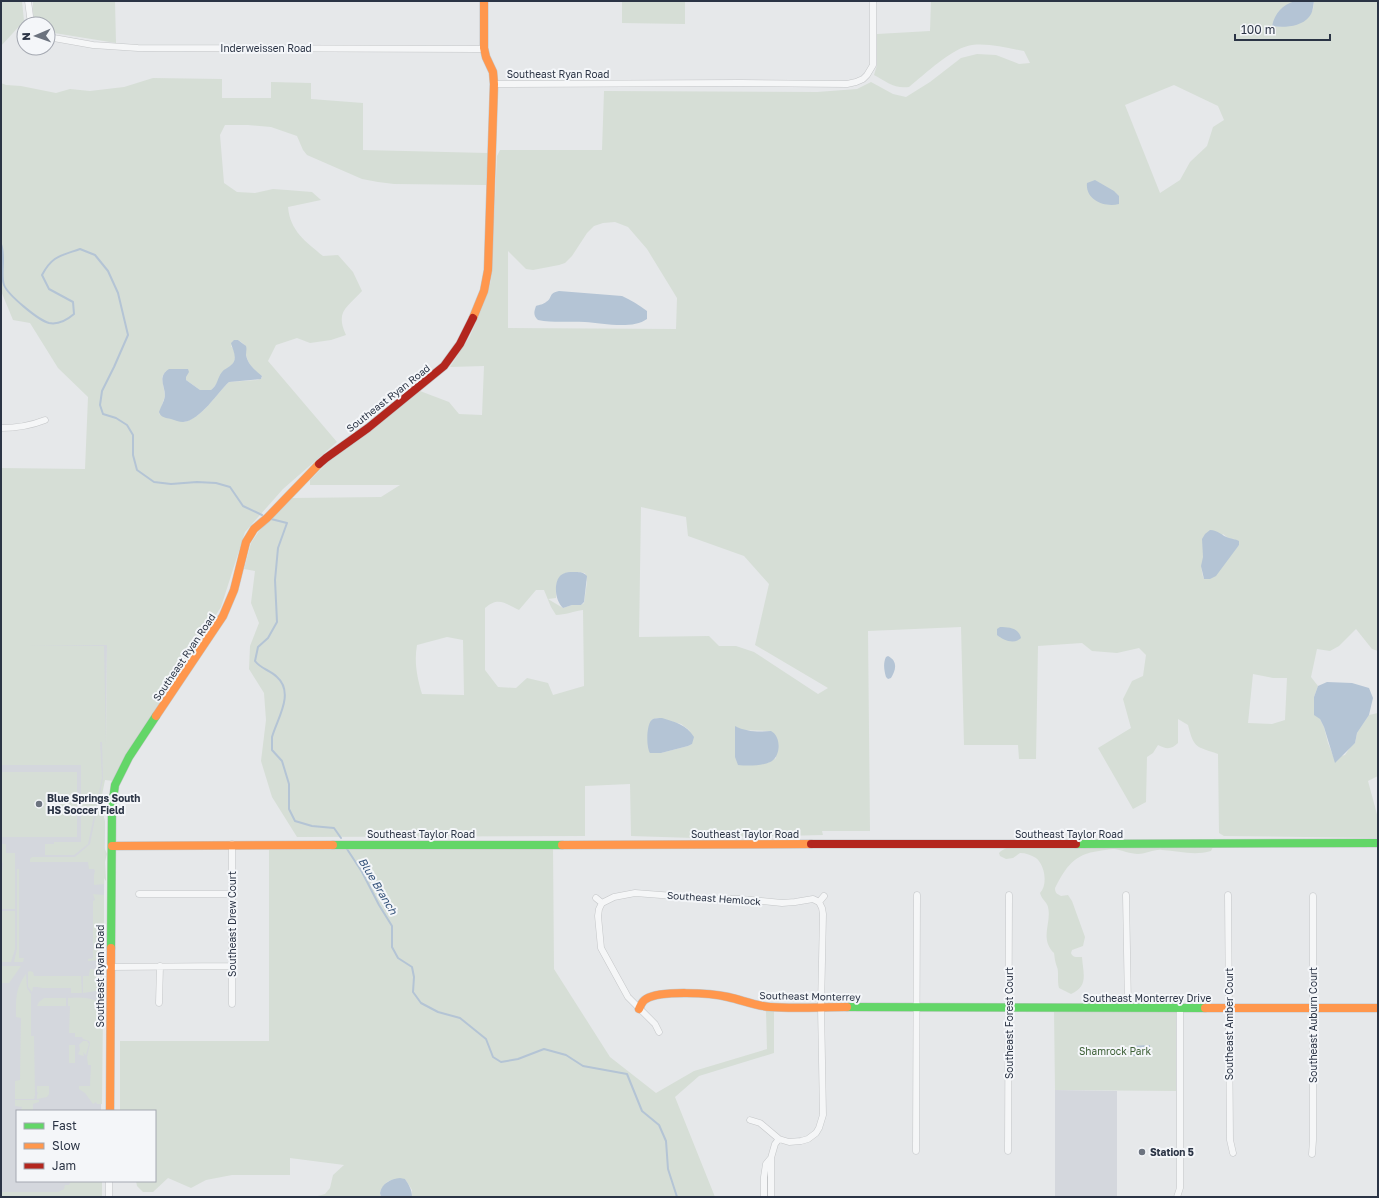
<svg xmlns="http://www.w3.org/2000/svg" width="1379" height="1198" font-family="'Golos Text',sans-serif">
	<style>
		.built { fill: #d4d7dd }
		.green { fill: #d6ded6; fill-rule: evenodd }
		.water { fill: #b4c4d5 }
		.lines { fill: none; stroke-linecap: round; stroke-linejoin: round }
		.stream { stroke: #b4c4d5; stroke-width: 2 }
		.street-casing { stroke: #c4c6c8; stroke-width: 7 }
		.fast-casing { stroke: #c4c6c8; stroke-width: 9 }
		.slow-casing { stroke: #c4c6c8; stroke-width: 9 }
		.jam-casing { stroke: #c4c6c8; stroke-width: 9 }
		.street { stroke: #f5f6f7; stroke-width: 6 }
		.fast { stroke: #63d668; stroke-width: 8 }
		.slow { stroke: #ff974d; stroke-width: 8 }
		.jam { stroke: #b3261e; stroke-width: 8 }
		.poi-dot { fill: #6c737f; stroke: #f4f6f9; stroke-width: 1.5 }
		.labels { text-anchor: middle; stroke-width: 4; stroke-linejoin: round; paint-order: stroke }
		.street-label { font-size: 10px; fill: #2b3445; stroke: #f4f6f9 }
		.poi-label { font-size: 10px; font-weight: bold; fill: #2b3445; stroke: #f4f6f9; text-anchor: start }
		.park-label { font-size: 10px; fill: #3f6138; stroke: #f4f6f9 }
		.water-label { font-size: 11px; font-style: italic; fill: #34527a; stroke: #f4f6f9 }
	</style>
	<rect width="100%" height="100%" fill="#e6e8ea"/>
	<!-- built -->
	<path class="built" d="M1 644 107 645 106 774 102 789 101 800 105 823 101 1111H17V1181H101V1197H1Z
		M1055 1090 1117 1091V1197H1055Z"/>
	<!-- green -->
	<path class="green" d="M1 1H22L24 21 1 46Z
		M33 1H115L116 43 48 32V24H37C32 17 33 9 33 1Z
		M622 1H685V24L622 23Z
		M931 1H1301L1272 25 1280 27 1313 10 1314 1H1378V651L1372 649 1356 629 1339 646 1330 651 1317 649 1311 677 1318 686 1314 697 1320 719 1324 727 1328 743 1334 758 1345 755 1351 746 1355 743 1357 733 1369 715 1378 713V776L1368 781 1378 818V838L1224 836 1219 833 1218 754C1196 746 1194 749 1188 725L1178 719V743C1171 750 1166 749 1158 745L1153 753 1147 757 1146 802 1133 809 1098 748 1131 728 1123 699 1132 681 1143 676 1146 655 1139 648 1117 653 1092 651 1082 643 1038 646 1036 759H1019L1018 745H964L961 627 868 631 870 831H822L823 835 694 838 631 836 630 784 585 786V836L297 837 272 797 261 761 266 720 264 693 249 669 250 646 259 623 251 603 255 571 244 569 251 543 259 531 292 498 381 497 400 485H310V480L334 456 420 391 449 402 459 414 482 415 484 366 450 367 470 336 482 308 491 281 497 156 500 150H602L604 91 817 92 857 89 871 82 893 94 906 97 930 82 961 58 977 54 996 55 1019 64 1030 63 1024 51C1007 48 989 43 972 45 953 47 924 75 909 87 894 89 887 82 874 75L877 65V34L930 31ZM1174 85 1218 106 1224 120 1213 127 1207 146 1190 162 1180 180 1160 193 1125 105ZM615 222 628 227 647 249 677 298 676 329 508 328V251L526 269 533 270 559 265 565 263 572 256 587 233 594 226 603 223ZM641 507 686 517 688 536 744 556 769 584 755 645 828 688 818 694 754 652 736 646H719L709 636 639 637ZM1223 534 1228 538 1234 539 1239 545 1204 579C1196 560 1211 548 1223 534ZM575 572 585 573 587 582 584 603 581 605H572L563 608 548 599 556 598 557 581 565 573ZM536 590H544L551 607 556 615C565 615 574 611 583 610L584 686 553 695 548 683 527 678 516 688 498 687 485 670V608C499 596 505 604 519 610ZM447 637 463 640 464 695 422 694C417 677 414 662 417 645ZM1253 674 1273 678H1287L1285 720 1272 724 1248 723ZM657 718 681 724 689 730 692 744 688 746 661 753 651 720ZM736 730 771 731 776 758 768 763 735 757Z
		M153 78 222 79V98H271V82L311 83V99L363 103V150L488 153 486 185 394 184 378 182 362 179 307 155 303 150 297 136 271 127 248 125H225L220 135 224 183 237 192 255 193 273 189 287 190 312 192 321 200 288 207C290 231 306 242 323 256L338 255 353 272 362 291C347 308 335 311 346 335L331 340 310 343 297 338 276 345 268 361 337 442 283 489 245 532 221 607 121 764 113 781 105 780 101 800 105 823 104 847 107 854 105 862 106 880V881L104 878V884L94 885V875L95 871 94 869H89L88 862H30V859L32 857H75L90 844 103 778 102 742H100L102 778 88 844 74 855H45V844H54V842H81V765H1V468L85 469 88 397 58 368 30 323 13 320 1 291V83L6 85 21 86 56 93 70 89 90 91 124 87ZM238 340C251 348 243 348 247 358 250 367 255 370 262 376V378L257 380 229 382C215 395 205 415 185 422L159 414 165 396 162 377 166 371 186 375V380L200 390H211C218 385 220 376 226 370 228 367 231 366 233 364 237 358 235 350 231 346ZM27 645H107L106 746 104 646Z
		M1 772H77V837H1Z
		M1 844H6V853H15V909H1V881L3 863 1 862Z
		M1010 846 1213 847 1211 851C1194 856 1179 851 1162 850 1154 849 1147 854 1138 854 1130 854 1122 850 1114 849 1109 849 1105 850 1099 851 1074 854 1066 867 1055 888 1055 893 1057 894 1061 896L1068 895 1072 901 1085 937 1083 946 1072 950 1071 953C1073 958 1077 957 1082 957 1083 973 1089 986 1071 994L1059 988C1057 981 1059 971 1057 967 1055 961 1055 960 1054 953 1039 938 1052 923 1048 907 1047 902 1042 900 1040 893 1048 885 1045 865 1036 858 1031 855 1026 853 1020 853L1013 858 1006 859 1000 856 999 853 1001 851Z
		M553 847 554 969 610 1057 656 1093 694 1071 767 1049 766 1010 774 1009V1053L699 1076 675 1097 715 1197H412V1190L405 1179C391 1179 386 1179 380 1193L381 1197H314L325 1194 330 1188 333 1175 344 1165 290 1158V1175H232L206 1180 191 1188 168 1178 153 1192H143L137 1186 136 1181H155V1111H120V1041H269V850Z
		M17 869H19V958H24L23 962H14L17 949Z
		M93 894 104 895V956L103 960 88 961V959L93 958V901L95 900Z
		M1 911H15V949L11 962H1Z
		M1 966H21L9 983H1Z
		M90 969 102 970 103 986 96 991 83 993V976H89Z
		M30 971 33 972 34 976H81L82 993H71V988H42L37 987V985V987H33L32 992 28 987V972Z
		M26 974 27 988 31 994V1036H34L35 1095 34 1099H15V1081L20 1080 21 1018 16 1017C16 999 15 989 26 974Z
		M44 998H66V1006H37L39 1002Z
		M68 998C80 998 94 996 103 1006L102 1104H97L96 1102 93 1104 85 1093 79 1089V1086H90L91 1065H88L87 1057 90 1043 89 1041 83 1039 82 1037H75V1033H69L70 1006H68Z
		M1054 1010 1176 1012V1091L1055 1090Z
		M83 1041H87L89 1044 86 1055 83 1052 84 1056 80 1055 78 1054 80 1050 79 1045Z
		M69 1045H75V1063H69Z
		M37 1086H49V1094L47 1097 37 1099V1095L38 1093 37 1092Z
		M15 1100H39V1102L33 1104V1111H21L22 1107 15 1106Z
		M71 1181H102V1197H1V1192H58L64 1189 65 1185H69Z"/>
	<!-- water -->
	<path class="water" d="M1295 1H1314C1313 6 1313 13 1309 17 1301 27 1283 28 1272 26 1275 13 1282 5 1295 1Z
		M1095 180 1114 191 1119 196V204C1105 208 1085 200 1087 183Z
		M559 291 622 296C631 300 639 305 647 311V319C632 330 602 323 585 322 569 321 553 323 538 320 533 315 534 312 536 306 539 305 544 304 546 302 553 298 548 293 559 291Z
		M234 340H238L246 346C247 349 246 352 246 355 248 365 255 370 262 376L261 379 229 382C218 392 200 421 183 422 179 422 175 420 171 419 166 418 160 417 159 412 161 406 164 402 165 396 165 385 157 377 169 369H188L189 372 186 377V380L200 390H211C218 385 217 378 222 372 224 369 228 368 230 366 239 360 233 351 231 343Z
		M1210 530C1218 530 1222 536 1229 538 1233 539 1235 539 1239 541V545L1216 576 1210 579H1204L1201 566 1203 557 1202 539 1205 534Z
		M570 572C577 572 583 571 587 576L584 602 581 605H572L563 608C555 601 553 582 561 575 564 573 567 572 570 572Z
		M1000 627C1009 627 1019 628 1021 638 1014 645 1003 640 997 635V629Z
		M888 656C898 661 896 670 891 678L888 679 886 677C884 670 883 663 886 657Z
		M1327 682 1352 683 1369 688 1373 698 1369 715 1357 733 1355 743 1335 763 1324 727 1320 719 1314 715V697L1318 686Z
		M662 718C675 722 687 725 694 737L692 744 688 746 661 753H650C646 747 646 722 653 719 655 718 659 718 662 718Z
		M735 726C746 732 759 732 771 731 781 736 781 755 772 761 764 766 748 766 738 765L735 757Z
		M1150 1045V1056H1131V1046Z
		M400 1178 405 1179C409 1185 412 1190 412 1197H381L380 1193C382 1183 391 1179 400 1178Z"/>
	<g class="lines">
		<!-- stream -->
		<path class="stream" d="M1 244C6 257 0 275 4 285 8 295 38 320 49 323 59 325 67 320 74 314L73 302 49 289 42 275C52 256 60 256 80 249L95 255 108 271 118 293 128 335 114 367 102 391 100 405 103 414 116 418 127 425 133 435V455L137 470 154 482 171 484 197 482 216 483 230 487 243 506 262 515
			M271 519 287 523 278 548 275 580 277 622 268 638 258 647 255 661C261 669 270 670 277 677 295 693 277 719 272 737 272 741 272 746 272 750L282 761 289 784V809L295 821 312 826 334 828 341 838
			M347 849 362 872 379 905 392 926V947L398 958 412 967 414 977 413 992 421 1003 438 1012 460 1018 486 1039 493 1057 501 1062 518 1059 544 1049 566 1055 583 1066 627 1074 642 1111 659 1125 666 1141 668 1169 677 1197"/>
		<!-- street casing -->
		<g class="street-casing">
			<path id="street" d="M28 1 31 24
				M48 37 93 45 138 48 479 49 484 48
				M494 84 741 83 847 84 856 82 863 79 867 75 873 65V1
				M1 428C17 428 30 426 45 420
				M139 894H231
				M1126 895 1128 1007
				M1228 895 1230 1140 1233 1153
				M596 898 602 903
				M819 902 824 896
				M602 903 614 897 635 893 713 899H741L782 903 795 902 813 899 819 902
				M602 903 599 909 598 916 601 948 628 997 655 1024 659 1032
				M110 967 232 966
				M159 1003 160 966
				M232 1004V844
				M750 1120 760 1123 779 1139 789 1142 801 1141 808 1139 816 1133 819 1128 823 1115 821 1007 823 914 822 908 819 902
				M916 1151 917 895
				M1008 1151 1009 895
				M1312 1154 1313 1140V896
				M771 1158V1197
				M109 1197V1181
				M764 1197V1177L766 1164 771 1158 775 1144 779 1139
				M1177 1197 1180 1188V1008"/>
		</g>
		<!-- fast casing -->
		<g class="fast-casing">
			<path id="fast" d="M1076 844 1378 843
				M333 845H562
				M111 948 112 807 115 785 129 757 156 716
				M847 1007 1205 1008"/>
		</g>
		<!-- slow casing -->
		<g class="slow-casing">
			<path id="slow" d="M473 318 484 291 488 270 494 84 493 72 486 57 484 48V1
				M156 716 223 616 234 590 246 542 254 529 267 518 319 464
				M562 845 811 844
				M112 846 333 845
				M1205 1008H1378
				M639 1009C641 1005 642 1001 646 999 661 990 711 993 728 997 742 1000 755 1006 770 1007 795 1009 821 1007 847 1007
				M110 1111 111 948"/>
		</g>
		<!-- jam casing -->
		<g class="jam-casing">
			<path id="jam" d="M319 464 326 458 368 428 444 366 460 344 473 318
				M811 844H1076"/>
		</g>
		<!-- street -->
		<use href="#street" class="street"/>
		<!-- fast -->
		<use href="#fast" class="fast"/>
		<!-- slow -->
		<use href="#slow" class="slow"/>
		<!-- jam -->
		<use href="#jam" class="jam"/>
	</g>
	<!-- markers -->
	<g class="poi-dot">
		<circle cx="39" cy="804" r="4"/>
		<circle cx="1142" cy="1152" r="4"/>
	</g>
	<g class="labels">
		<!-- street labels -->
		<g class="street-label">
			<text x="266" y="52">Inderweissen Road</text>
			<text x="558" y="78">Southeast Ryan Road</text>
			<text transform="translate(388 398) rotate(-38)" y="4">Southeast Ryan Road</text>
			<text transform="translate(184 657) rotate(-56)" y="4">Southeast Ryan Road</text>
			<text x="421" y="838">Southeast Taylor Road</text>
			<text x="745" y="838">Southeast Taylor Road</text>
			<text x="1069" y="838">Southeast Taylor Road</text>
			<text transform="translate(714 898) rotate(4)" y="4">Southeast Hemlock</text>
			<text transform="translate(232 924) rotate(-90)" y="4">Southeast Drew Court</text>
			<text transform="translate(100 976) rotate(-90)" y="4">Southeast Ryan Road</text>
			<text transform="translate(810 996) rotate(1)" y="4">Southeast Monterrey</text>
			<text x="1147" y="1002">Southeast Monterrey Drive</text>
			<text transform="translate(1009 1023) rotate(-90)" y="4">Southeast Forest Court</text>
			<text transform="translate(1229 1024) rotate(-90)" y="4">Southeast Amber Court</text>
			<text transform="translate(1313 1025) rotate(-90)" y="4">Southeast Auburn Court</text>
		</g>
		<!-- poi labels -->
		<g class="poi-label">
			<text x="47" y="802">Blue Springs South<tspan x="47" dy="12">HS Soccer Field</tspan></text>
			<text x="1150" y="1156">Station 5</text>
		</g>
		<!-- park labels -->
		<g class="park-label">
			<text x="1115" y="1055">Shamrock Park</text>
		</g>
		<!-- water labels -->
		<g class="water-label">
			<text transform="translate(378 886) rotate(59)" y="4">Blue Branch</text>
		</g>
	</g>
	<!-- border -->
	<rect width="1379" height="1198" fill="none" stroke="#2b3445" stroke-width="4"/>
	<!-- legend -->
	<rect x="16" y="1110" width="140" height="72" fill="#f4f6f9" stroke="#a4a8b1"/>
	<rect x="24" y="1123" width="20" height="6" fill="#63d668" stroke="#a4a8b1"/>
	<text x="52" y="1130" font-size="12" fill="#2b3445">Fast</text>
	<rect x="24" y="1143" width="20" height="6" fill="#ff974d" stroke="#a4a8b1"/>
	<text x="52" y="1150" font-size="12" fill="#2b3445">Slow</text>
	<rect x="24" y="1163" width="20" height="6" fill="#b3261e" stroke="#a4a8b1"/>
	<text x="52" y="1170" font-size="12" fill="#2b3445">Jam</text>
	<!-- north arrow -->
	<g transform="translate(36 36) rotate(268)"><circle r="19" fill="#f4f6f9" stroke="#a4a8b1"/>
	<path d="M0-3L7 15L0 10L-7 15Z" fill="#6c737f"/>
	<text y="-6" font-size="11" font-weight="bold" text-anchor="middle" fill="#2b3445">N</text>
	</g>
	<!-- scale -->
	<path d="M1235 34v6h95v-6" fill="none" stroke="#2b3445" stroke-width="2"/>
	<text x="1241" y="34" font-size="12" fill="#2b3445" stroke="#f4f6f9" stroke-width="3" paint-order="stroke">100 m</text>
</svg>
